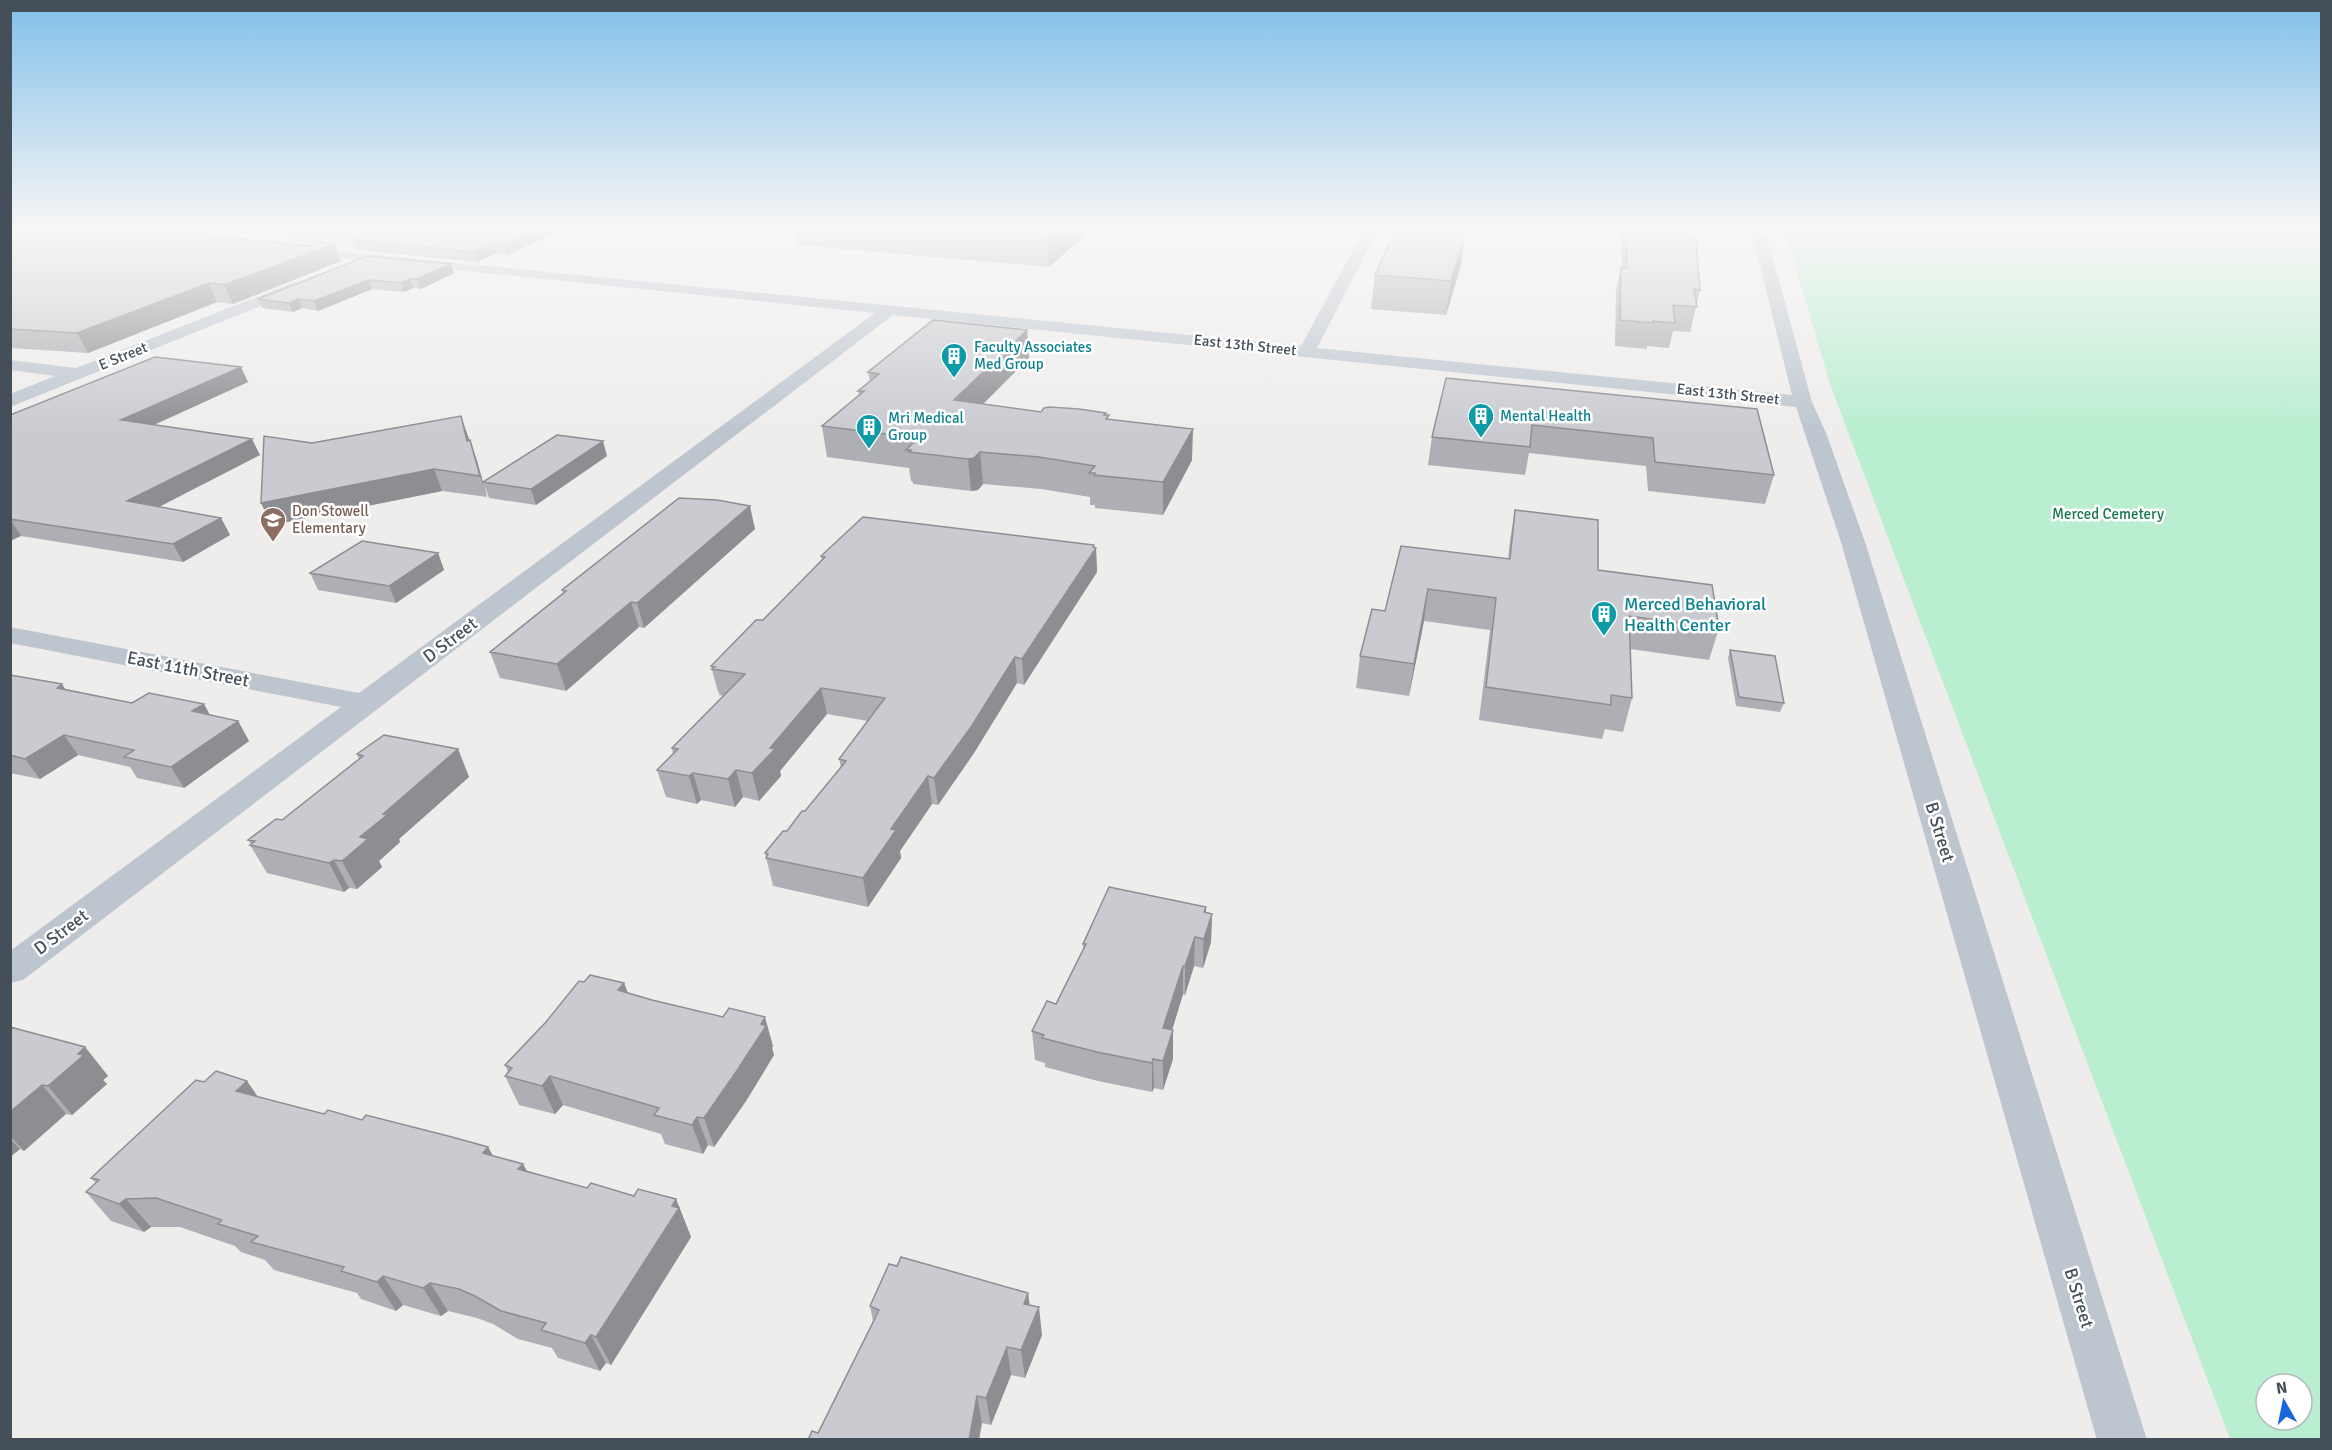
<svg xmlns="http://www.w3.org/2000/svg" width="2332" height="1450" font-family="Signika,sans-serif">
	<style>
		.green { fill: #b9eed0; fill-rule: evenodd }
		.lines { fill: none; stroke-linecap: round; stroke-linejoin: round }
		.street { fill: #bdc6cf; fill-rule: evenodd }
		.wall { fill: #adafb4 }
		.shaded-wall { fill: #8d8e92 }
		.building { fill: #c9cbd1; stroke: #8d8e92; stroke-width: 1.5 }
		.labels { text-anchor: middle; stroke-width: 5; stroke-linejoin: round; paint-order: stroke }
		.far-street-label { font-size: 15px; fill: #454f59; stroke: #fff }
		.far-culture-label { font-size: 15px; fill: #0d838f; stroke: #fff; text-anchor: start }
		.far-education-label { font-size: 15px; fill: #785e54; stroke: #fff; text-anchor: start }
		.far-park-label { font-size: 15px; fill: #167a4d; stroke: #fff }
		.culture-label { font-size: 18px; fill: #0d838f; stroke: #fff; text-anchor: start }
		.street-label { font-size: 18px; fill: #454f59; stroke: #fff }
	</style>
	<rect width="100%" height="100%" fill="#efecec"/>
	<!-- green -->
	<path class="green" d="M309 228H416L362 249 276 240Z
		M1781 228H2284L2321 241V1439H2230L1831 387 1790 248ZM2266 1384H2302V1420H2266Z"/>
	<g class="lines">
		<!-- street -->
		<path class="street" d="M1365 228H1379L1317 348 1792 395 1753 237 1746 228H1760L1767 237 1812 402 1826 433 1865 542 2147 1440H2097L1841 542 1796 407 893 315 23 980 10 983V951L341 707 10 643V627L359 693 875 313 300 254 295 253 293 250 295 247 1301 346Z
			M2290 228H2310L2322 231V240L2292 231Z
			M295 282 303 287 300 290 10 407V394L55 376 10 370V360L76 368Z"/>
	</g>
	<!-- wall -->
	<path class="wall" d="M10 228H219L199 234 164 231V232L310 246 334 244 341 261 233 304 217 302 88 353 10 348Z
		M438 228H567L507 255 496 253 478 262 356 250 352 240Z
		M795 228H1093L1049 267 798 245Z
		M1396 228H1465L1464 233 1461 265 1446 315 1371 309 1375 275Z
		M1575 228H1675L1700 290 1690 332 1673 331 1669 348 1647 346V349L1615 346 1616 291 1621 267 1622 268 1621 235 1575 231Z
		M367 256 454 273 421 289 413 288 404 292 372 289 318 311 302 308 293 312 262 308 258 299Z
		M1027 330 1029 358 983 404 1041 412 1106 413V415L1109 420 1192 460 1163 515 1095 508V505H1090V497L1041 489 983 484 978 490 971 491 913 484V482L911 481 909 468 827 457 822 426 859 395 858 391 870 381 868 372Z
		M1446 378 1757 409 1774 475 1765 504 1648 491 1646 466 1529 453 1525 475 1428 465 1432 437Z
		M248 382 154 425 260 455 159 507 221 518 230 535 183 562 21 536 10 541V415Z
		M468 436 477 461 483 482 607 456 536 505 489 498 483 482 487 497 442 491 272 525 261 503 312 443Z
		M1515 510 1598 570 1719 628 1709 660 1630 649 1632 698 1623 732 1605 729 1602 739 1479 720 1490 630 1424 621 1409 696 1356 688 1360 656 1385 611 1401 546 1508 559 1510 540Z
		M755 529 644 628 639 627 566 691 500 678 490 652 563 593 562 590Z
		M1096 548 1097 572 1024 685 1017 683 974 753 938 805 932 804 900 851 901 858 868 907 773 886 765 853 787 831 805 811 841 767 839 759 868 721 827 714 780 771 781 776 759 801 743 797 735 807 701 800 697 804 666 797 657 770 673 754 672 748 724 696 719 695V692H718L711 666 763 620 822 560 821 556Z
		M438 553 444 570 396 603 318 590 310 573Z
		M1730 650 1784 703 1780 712 1736 706 1728 658Z
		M10 675 66 689 132 703 210 715 238 721 249 741 184 788 137 778 130 767 78 755 40 779 10 773Z
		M458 749 469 777 399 839 400 842 379 861 382 867 357 889 349 888 344 892 267 873 250 845 251 844 248 840 282 820 359 759 357 754Z
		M1206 912 1212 914 1211 942 1203 968 1194 966 1185 995 1183 994 1172 1030 1173 1059 1163 1090 1154 1088 1152 1092 1098 1081 1045 1067V1063L1035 1060 1032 1031 1056 1004 1083 949V944Z
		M584 982 624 983 628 993 773 1046 772 1048 774 1055 746 1101 714 1147 708 1145 703 1154 665 1144 661 1134 563 1105 555 1114 519 1105 505 1076 508 1072 505 1065Z
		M10 1027 85 1047 108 1076 103 1080 107 1084 72 1115 66 1114 24 1151 20 1149 10 1157Z
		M258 1097 324 1114 362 1120 488 1147 493 1156 523 1164 527 1171 587 1188 634 1196 676 1199 691 1237 611 1365 606 1363 600 1371 558 1358 552 1348 518 1339 493 1324 477 1318 448 1311 441 1316 403 1305 396 1311 361 1299 357 1293 274 1270 265 1260 241 1252 235 1246 180 1227H151L144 1232 111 1221 86 1192 96 1183 91 1178Z
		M1030 1305 1042 1335 1025 1378 1011 1375 991 1425 982 1423 873 1321 870 1306Z"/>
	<!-- shaded-wall -->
	<path class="shaded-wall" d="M159 228H162L170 244 150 230Z
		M196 228H219L199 234Z
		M542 228H567L507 255 504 244Z
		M1056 228H1093L1049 267 1047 235Z
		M1460 228H1465L1454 265 1459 233Z
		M1465 233 1461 265 1446 315 1451 281Z
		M493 243 496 253 478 262 475 252Z
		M334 244 341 261 233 304 224 285Z
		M451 264 454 273 421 289 417 279Z
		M410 279 413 288 404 292 401 283Z
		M369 280 372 289 318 311 314 301Z
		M209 283 217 302 88 353 77 333Z
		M299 299 302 308 293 312 289 303Z
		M1027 330 1029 358 957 430 954 400Z
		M241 367 248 382 129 436 121 420Z
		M461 416 468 436 475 462 467 441Z
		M1193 429 1192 460 1163 515V482Z
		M252 439 260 455 137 518 127 501Z
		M470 440 477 461 487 497 480 476Z
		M603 441 607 456 536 505 531 489Z
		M980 452 983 484 978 490 971 491 968 459Z
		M434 469 442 491 272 525 261 503Z
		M750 506 755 529 644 628 637 603Z
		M221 518 230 535 183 562 173 544Z
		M10 519 21 536 10 541Z
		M1094 545 1095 549 1096 548 1097 572 1024 685 1022 659Z
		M438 553 444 570 396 603 389 586Z
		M1428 589 1424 621 1409 696 1414 664Z
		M631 602 639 627 566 691 557 664Z
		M1015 657 1017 683 974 753 938 805 934 778Z
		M62 684 75 704 57 688Z
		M821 688 827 714 780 771 781 776 759 801 752 773 770 748Z
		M204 704 215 724 192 711Z
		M238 721 249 741 184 788 171 767Z
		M64 735 78 755 40 779 25 759Z
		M458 749 469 777 399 839 400 842 379 861 382 867 357 889 342 861 360 837 383 814Z
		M736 770 743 797 735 807 728 779Z
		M693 773 701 800 697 804 689 776Z
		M928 776 932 804 900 851 901 858 868 907 863 878 891 829Z
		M334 860 349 888 344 892 329 863Z
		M1206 907V934L1212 914 1211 942 1203 968 1204 912Z
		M1195 937 1194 966 1185 995V966Z
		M1183 966V994L1164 1057 1163 1028Z
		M624 983 635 1012 618 990Z
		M765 1017 773 1046 772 1048 774 1055 746 1101 714 1147 704 1118Z
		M1173 1030V1059L1163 1090V1061Z
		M85 1047 108 1076 103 1080 107 1084 72 1115 48 1086 78 1054Z
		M1153 1059 1154 1088 1152 1092V1063Z
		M550 1076 563 1105 555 1114 542 1086Z
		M247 1081 267 1110 236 1091Z
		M42 1085 66 1114 24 1151 10 1136V1112Z
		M697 1117 708 1145 703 1154 692 1125Z
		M10 1139 20 1149 10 1157Z
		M488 1147 504 1176 483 1153Z
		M523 1164 538 1192 518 1169Z
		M126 1199 151 1227 144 1232 119 1204Z
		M676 1199 691 1237 611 1365 596 1337Z
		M383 1276 403 1305 396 1311 377 1282Z
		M430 1283 448 1311 441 1316 423 1288Z
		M1028 1293 1032 1321 1024 1304Z
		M1039 1307 1042 1335 1025 1378 1021 1350Z
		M591 1335 606 1363 600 1371 585 1343Z
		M1007 1347 1011 1375 991 1425 986 1398Z
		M977 1396 982 1423 979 1440H969Z"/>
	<!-- building -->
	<path class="building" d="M10 228H159L150 230 310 246 321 242 334 244 224 285 209 283 77 333 10 329Z
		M385 228H542L504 244 493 243 475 252 352 240Z
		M957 228H1056L1047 235Z
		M1396 228H1460L1459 233H1465L1451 281 1375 275Z
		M1626 228H1675L1696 241 1700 290 1694 289 1697 307 1673 305 1675 323 1653 321V323L1620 320 1621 267 1627 268Z
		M367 256 451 264 417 279H410L401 283 369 280 314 301 299 299 289 303 258 299Z
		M933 320 1027 330 954 400 1041 412 1044 408 1050 407 1079 409 1106 413 1104 415H1109L1106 419 1193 429 1163 482 1094 475 1095 473H1089L1095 466 1039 457 980 452 974 458 968 459 909 452 911 450H906L918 438 822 426 864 391H858L879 374 868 372Z
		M155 357 241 367 121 420 252 439 127 501 221 518 173 544 10 519V415Z
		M1446 378 1757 409 1774 475 1655 462 1653 438 1532 425 1530 447 1432 437Z
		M461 416 467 441 470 440 480 476 434 469 261 503 264 436 312 443Z
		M557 435 603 441 531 489 483 482Z
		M679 498 717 500 750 506 637 603 631 602 557 664 490 652 566 591 562 590Z
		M1515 510 1598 520V570L1712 585 1719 628 1629 616 1632 698 1611 695V705L1486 687 1496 598 1428 589 1414 664 1360 656 1372 609 1385 611 1401 546 1510 559Z
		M863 517 1094 545 1093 547 1096 548 1022 659 1015 657 971 727 934 778 928 776 891 829 896 830 863 878 766 858 768 854 765 853 783 831H787L802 811H805L846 761 839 759 885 698 821 688 770 748 775 749 752 773 736 770 728 779 693 773 689 776 657 770 678 749 672 748 745 674 712 669 715 667 711 666 756 620H763L825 557 821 556Z
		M362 541 438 553 389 586 310 573Z
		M1730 650 1775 656 1784 703 1739 697Z
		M10 675 62 684 57 688 132 703 149 693 204 704 192 711 238 721 171 767 124 757 134 750 64 735 25 759 10 755Z
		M384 735 458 749 383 814 387 815 360 837 368 839 342 861 334 860 329 863 250 845 255 841 248 840 276 819 282 820 363 756 357 754Z
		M1109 887 1206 907 1204 912 1212 914 1204 939 1195 937 1185 966H1183L1163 1028 1173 1030 1163 1061 1153 1059 1152 1063 1097 1052 1042 1038 1044 1035 1032 1031 1047 1001 1056 1004 1086 944H1083Z
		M590 975 624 983 618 990 652 1000 723 1017 729 1008 765 1017 761 1024 766 1026 736 1072 704 1118 697 1117 692 1125 654 1115 659 1108 550 1076 542 1086 505 1076 512 1068 505 1065 546 1022 579 981 584 982Z
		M10 1027 85 1047 78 1054 84 1055 48 1086 42 1085 10 1112Z
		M216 1071 247 1081 236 1091 324 1114 328 1110 362 1120 366 1115 452 1137 488 1147 483 1153 523 1164 518 1169 587 1188 591 1183 634 1196 638 1189 676 1199 672 1206 679 1208 596 1337 591 1335 585 1343 541 1330 546 1323 501 1311 475 1296 459 1289 430 1283 423 1288 383 1276 377 1282 341 1271 344 1267 251 1242 258 1236 218 1224 222 1220 156 1198 126 1199 119 1204 86 1192 99 1180 91 1178 196 1080 204 1082Z
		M901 1257 1028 1293 1024 1304 1039 1307 1021 1350 1007 1347 986 1398 977 1396 969 1440H808L812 1431 818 1433 879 1310 870 1306 889 1264 897 1266Z"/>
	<!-- sky -->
	<linearGradient id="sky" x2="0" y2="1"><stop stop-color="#81c0e9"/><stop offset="0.53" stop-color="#f8f6f6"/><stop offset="1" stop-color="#f8f6f6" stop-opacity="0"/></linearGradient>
	<rect width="2332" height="431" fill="url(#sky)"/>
	<!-- icons -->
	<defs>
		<g id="building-pin" transform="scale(1.35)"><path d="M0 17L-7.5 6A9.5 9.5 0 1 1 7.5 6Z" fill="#0f9aa8" stroke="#fff"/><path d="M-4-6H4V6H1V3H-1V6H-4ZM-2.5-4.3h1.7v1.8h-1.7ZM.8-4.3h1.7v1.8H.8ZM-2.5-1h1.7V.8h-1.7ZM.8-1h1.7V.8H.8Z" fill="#fff"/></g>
		<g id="school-pin" transform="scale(1.35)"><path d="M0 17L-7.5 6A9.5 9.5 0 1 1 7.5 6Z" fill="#8d6e63" stroke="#fff"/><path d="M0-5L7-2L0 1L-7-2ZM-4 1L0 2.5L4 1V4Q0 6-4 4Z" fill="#fff"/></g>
	</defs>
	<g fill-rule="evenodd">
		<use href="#building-pin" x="954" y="356"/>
		<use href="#building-pin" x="1481" y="416"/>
		<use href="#building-pin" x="869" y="427"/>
		<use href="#school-pin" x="273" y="520"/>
		<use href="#building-pin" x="1604" y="614"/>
	</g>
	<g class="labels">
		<!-- far-street labels -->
		<g class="far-street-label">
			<text transform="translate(1245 345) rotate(6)" y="5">East 13th Street</text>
			<text transform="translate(123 356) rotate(-22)" y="5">E Street</text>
			<text transform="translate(1728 394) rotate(6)" y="5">East 13th Street</text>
		</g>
		<!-- far-culture labels -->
		<g class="far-culture-label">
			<text x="974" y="352">Faculty Associates<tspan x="974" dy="17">Med Group</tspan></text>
			<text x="1500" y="421">Mental Health</text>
			<text x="888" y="423">Mri Medical<tspan x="888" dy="17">Group</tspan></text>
		</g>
		<!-- far-education labels -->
		<g class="far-education-label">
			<text x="292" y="516">Don Stowell<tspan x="292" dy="17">Elementary</tspan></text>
		</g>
		<!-- far-park labels -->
		<g class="far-park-label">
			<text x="2108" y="519">Merced Cemetery</text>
		</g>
		<!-- culture labels -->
		<g class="culture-label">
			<text x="1624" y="610">Merced Behavioral<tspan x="1624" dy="21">Health Center</tspan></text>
		</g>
		<!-- street labels -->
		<g class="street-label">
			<text transform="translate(450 640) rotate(-37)" y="6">D Street</text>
			<text transform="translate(188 669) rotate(11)" y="6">East 11th Street</text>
			<text transform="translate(1940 832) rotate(73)" y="6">B Street</text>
			<text transform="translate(61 932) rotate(-37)" y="6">D Street</text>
			<text transform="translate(2079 1298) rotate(73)" y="6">B Street</text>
		</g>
	</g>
	<!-- border -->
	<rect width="2332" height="1450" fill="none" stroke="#454f59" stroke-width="24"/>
	<!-- north arrow -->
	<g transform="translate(2284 1402) rotate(351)"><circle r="28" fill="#ffffff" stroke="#b5b9bd" stroke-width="1.5"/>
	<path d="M0-4.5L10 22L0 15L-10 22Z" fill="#1965dc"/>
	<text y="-9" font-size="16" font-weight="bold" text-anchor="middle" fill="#454f59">N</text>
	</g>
</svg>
